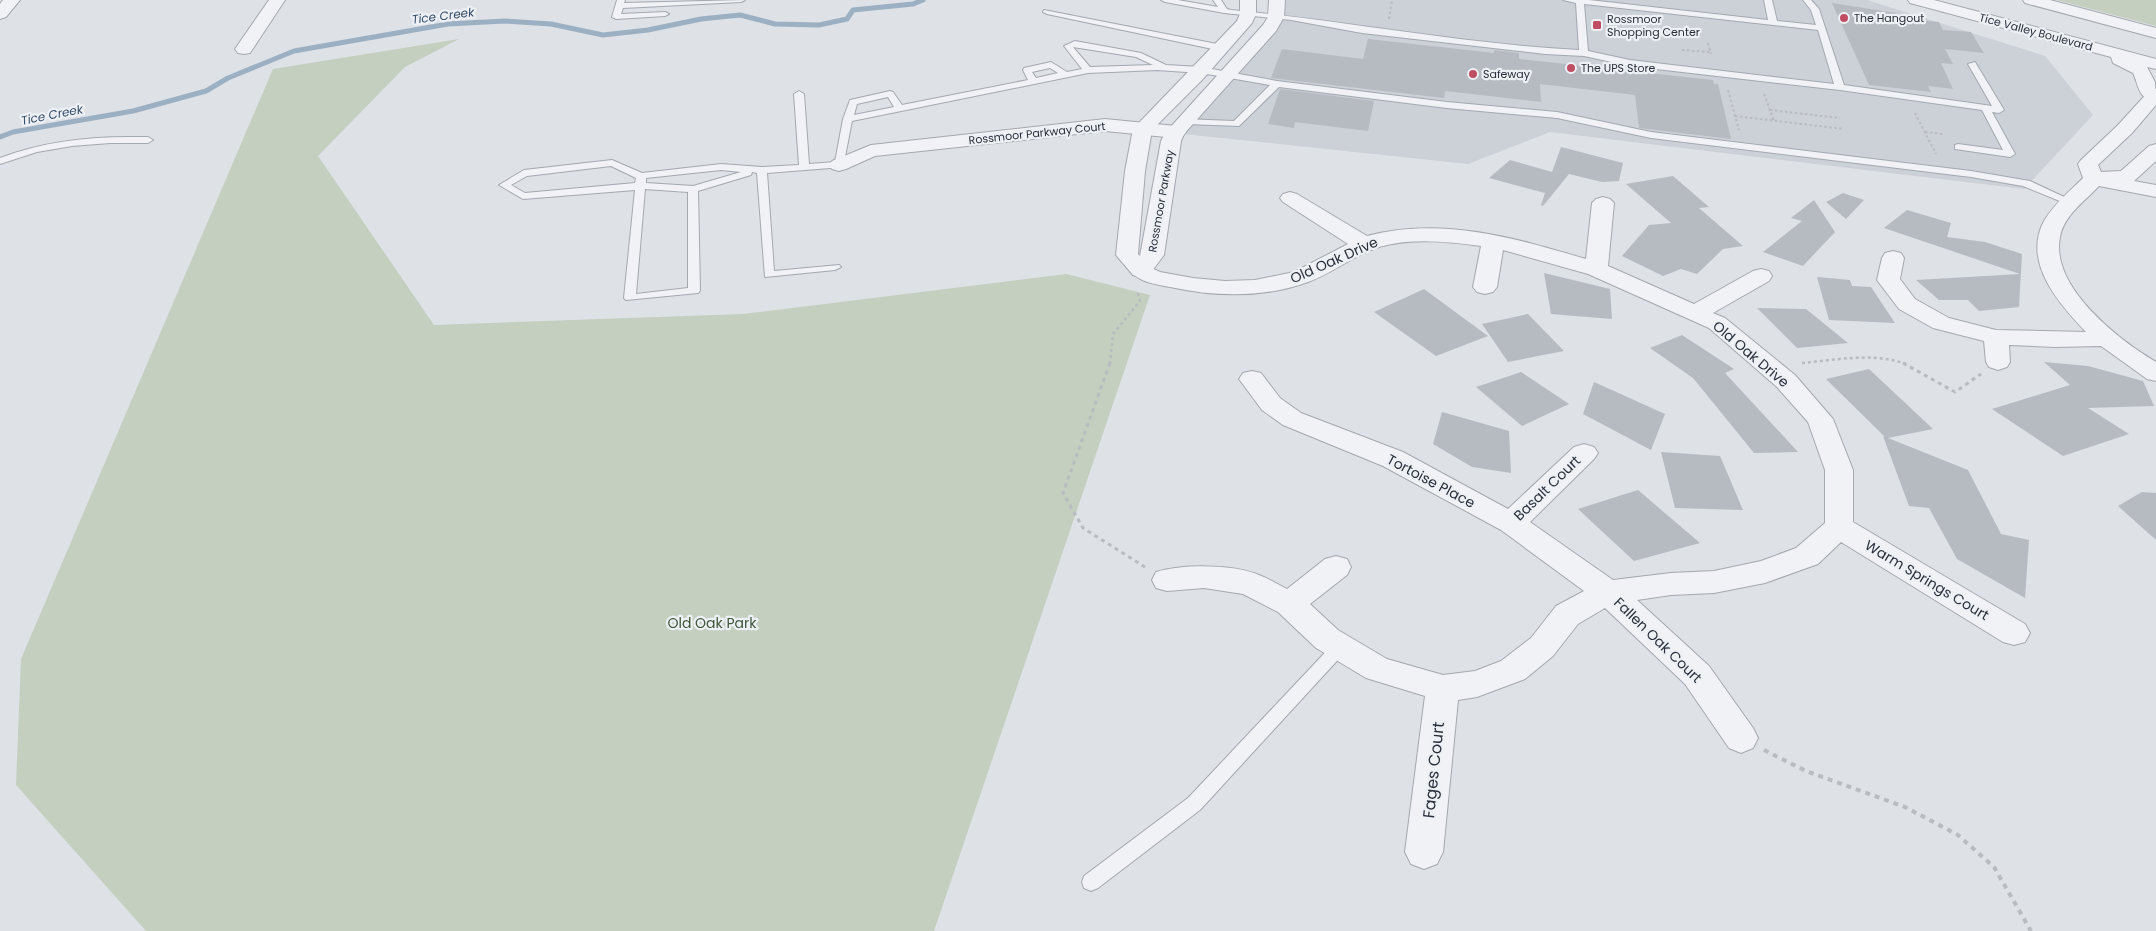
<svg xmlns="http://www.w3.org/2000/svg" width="2156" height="931" font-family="Poppins,sans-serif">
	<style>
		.built { fill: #ccd0d7 }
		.green { fill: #c4cfc0 }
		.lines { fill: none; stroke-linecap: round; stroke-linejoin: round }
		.stream { stroke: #9cb0c3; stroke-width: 5 }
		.building { fill: #b6bbc2 }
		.service-casing { stroke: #a4a8af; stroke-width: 2 }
		.minor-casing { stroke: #a4a8af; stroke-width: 2 }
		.tertiary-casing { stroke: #a4a8af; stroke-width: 2 }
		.path-far3 { stroke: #b8bcc1; stroke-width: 2; stroke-dasharray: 2.5 2.5; stroke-linecap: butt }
		.path-far2 { stroke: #b8bcc1; stroke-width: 2.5; stroke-dasharray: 3 3; stroke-linecap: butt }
		.path-far1 { stroke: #b8bcc1; stroke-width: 3; stroke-dasharray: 4 4; stroke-linecap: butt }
		.path { stroke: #b8bcc1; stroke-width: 4; stroke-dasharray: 5 5; stroke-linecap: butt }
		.service { fill: #f0f2f5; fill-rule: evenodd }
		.minor { fill: #f0f2f5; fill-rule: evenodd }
		.tertiary { fill: #f0f2f5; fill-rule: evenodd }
		.poi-dot { fill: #bf4e62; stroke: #edf0f4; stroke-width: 2 }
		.labels { text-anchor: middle; stroke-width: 4.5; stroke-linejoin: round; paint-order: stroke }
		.far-poi-label { font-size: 11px; fill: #29303b; stroke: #edf0f4; text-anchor: start }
		.far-street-label { font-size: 11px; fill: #29303b; stroke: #edf0f4 }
		.far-water-label { font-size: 12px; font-style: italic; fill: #374f6b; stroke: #edf0f4 }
		.street-label { font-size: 14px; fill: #29303b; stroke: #edf0f4 }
		.park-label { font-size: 14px; fill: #3e5538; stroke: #edf0f4 }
		.near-street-label { font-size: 16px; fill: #29303b; stroke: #edf0f4 }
	</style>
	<rect width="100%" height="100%" fill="#dee1e6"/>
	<!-- built -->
	<path class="built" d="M1278 0H1867L2045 56 2093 115 2024 189 1550 132 1468 164 1165 132 1280 19Z"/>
	<!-- green -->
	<path class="green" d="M2057 0H2156V26Z
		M459 39 405 67 318 156 434 325 743 314 1066 274 1150 295 934 931H146L16 785 21 659 273 69Z"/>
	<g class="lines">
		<!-- stream -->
		<path class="stream" d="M0 137 13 132 133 111 206 91 228 78 294 51 448 24 505 21 551 24 603 35 648 30 701 19 740 15 775 24 819 25 847 19 853 10 913 4 923 0"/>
	</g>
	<!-- building -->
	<path class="building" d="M1832 3 1896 13 1898 18 1939 22 1943 30 1971 32 1984 53 1945 49 1953 64 1941 63 1953 89 1928 86 1931 92 1869 85Z
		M1368 39 1494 53V50L1519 53V59L1713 80 1714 84H1718L1731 139 1639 128 1635 95 1540 84 1541 102 1445 91 1444 98 1271 78 1282 49 1363 59Z
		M1280 89 1374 101 1368 131 1295 122 1294 128 1268 124Z
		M1561 147 1623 163 1619 181 1602 182 1569 174 1543 206 1541 205 1545 193 1489 178 1510 160 1552 172Z
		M1673 176 1709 207 1699 208 1743 246 1723 249 1697 274 1681 269 1663 276 1622 256 1649 225 1671 223 1626 184Z
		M1843 193 1864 200 1846 219 1826 202Z
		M1814 200 1835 232 1803 266 1763 252 1802 221 1791 218Z
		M1907 210 1951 223 1947 237 1985 242 2022 254 2019 307 1979 311 1968 300H1939L1916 280 2020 274 1884 228Z
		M1544 273 1610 289 1612 319 1551 314Z
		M1817 277 1850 280 1852 286 1871 287 1895 323 1829 320Z
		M1424 289 1488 336 1436 356 1374 312Z
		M1757 308 1806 309 1848 343 1797 348Z
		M1528 314 1564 351 1508 362 1482 324Z
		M1682 335 1734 369 1725 373 1798 452 1754 453 1693 378 1650 348Z
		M2044 362 2088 366 2143 381 2154 406 2088 408 2129 434 2063 456 1992 409 2070 385Z
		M1869 369 1933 429 1888 438 1968 470 2001 534 2029 540 2025 598 1957 559 1929 508 1909 506 1883 436 1885 437 1826 379Z
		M1521 372 1569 404 1522 426 1476 387Z
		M1594 382 1665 414 1651 450 1583 414Z
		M1442 412 1509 431 1511 473 1472 467 1433 444Z
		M1661 452 1720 456 1743 510 1675 508Z
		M1638 490 1700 543 1634 561 1578 509Z
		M2142 492 2156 493V540L2118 506Z"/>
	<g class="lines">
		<!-- service casing -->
		<g class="service-casing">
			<path id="service" d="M617 0H625L624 3 745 0 741 2 623 8 621 14 665 12 669 14 665 16 616 19 612 17Z
				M1161 0H1178L1218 7 1213 0H1221L1227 9 1231 10C1347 21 1463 44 1579 50L1576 3 1563 0H1589L1768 20 1764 0H1772L1777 21 1816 25 1811 10 1803 0H1811L1819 9 1844 85 1992 106 1968 64 1975 62 2004 110 1999 113 1992 112 2015 154 2010 157 1955 149V145L1958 144 2003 150 1982 110 1840 90 1630 66 1584 56 1545 54 1362 33 1291 20 1224 13 1165 2ZM1584 4 1818 30 1834 84 1630 60 1588 51Z
				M1044 10 1222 45 1226 48 1222 51 1047 14 1043 12Z
				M1075 41 1141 53 1166 65 1201 67 1277 81 1447 102 1557 112 1651 132 1971 171 2030 181 2077 203 2072 206 2023 186 1971 177 1651 138 1557 118 1447 108 1279 87 1239 126 1186 124 1181 121 1183 119 1234 121 1270 85 1201 73 1157 70 1088 73 852 121 843 167 767 173 774 271 839 265 841 267 835 270 765 277 757 173 752 172 751 175 698 191 700 291 698 293 626 300 624 298 635 190 523 199 499 185 524 170 612 160 642 173 721 164 762 167 799 165 794 94 799 91 804 94 809 164 835 162 843 119 850 100 890 91 893 92 902 105 1028 80 1023 70 1024 68 1051 62 1067 72 1082 69 1064 46ZM1073 47 1136 57 1153 65 1090 67ZM1050 68 1058 73 1036 78 1032 72ZM888 97 894 107 854 115 857 104ZM611 166 636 178 635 183 525 193 511 185 527 176ZM721 170 741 172 693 186 646 183V178ZM645 189 688 192V288L636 294Z
				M129 137H148L153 140 148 143H110L72 146 37 152 0 164V158C42 142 85 137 129 137Z
				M1340 641 1346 643 1348 647 1346 651 1200 810 1098 888 1091 891 1084 888 1082 882 1084 876 1188 798 1334 643Z"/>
		</g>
		<!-- minor casing -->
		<g class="minor-casing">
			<path id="minor" d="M3 0H20L6 17 0 19V4Z
				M269 0H285L250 53 244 54 238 53 235 49Z
				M2156 89V105L2132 133 2098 165 2101 172 2121 171 2149 146 2156 144V161L2134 181 2156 185V197L2099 186C2085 201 2064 215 2060 237 2050 287 2119 340 2156 362V381L2147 379 2101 346 2055 347 2009 345 2010 362 2007 367 1998 370 1989 367 1986 362 1984 341 1933 328 1899 309 1877 280 1882 258 1885 253 1893 251 1901 253 1904 258 1900 279 1915 299 1949 318 1996 330 2086 332C2059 304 2022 262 2044 221 2054 204 2070 191 2083 178L2078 164 2081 160 2118 125 2150 90Z
				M1105 119 1176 126 1183 128 1186 132 1183 136 1176 138 1105 131 875 156 846 169 839 171 832 169 829 165 832 161 871 145Z
				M1290 192 1297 194 1367 236C1441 216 1515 238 1586 259L1592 203 1596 199 1603 197 1610 199 1614 203 1608 266 1694 304 1753 271 1761 269 1769 271 1772 276 1769 281 1713 313 1725 318 1795 375 1833 419 1853 470V522L2025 624 2030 633 2025 642 2014 645 2003 642 1841 542 1818 564 1765 583 1714 593 1671 595 1637 600 1709 666 1753 728 1758 738 1753 748 1741 753 1729 748 1685 684 1605 608 1578 624 1553 656 1525 679 1477 697 1458 700 1443 852 1437 864 1424 869 1411 864 1405 852 1425 696 1366 678 1316 648 1278 612 1243 594 1204 588 1167 591 1156 588 1152 580 1156 572C1183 564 1233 564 1259 575 1269 579 1278 584 1287 589L1325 559 1336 556 1347 559 1351 567 1347 575 1310 604 1338 630 1387 659 1443 675 1475 671 1501 661 1531 638 1556 606 1584 591 1501 530 1383 466 1283 425 1262 410 1239 379 1243 373 1252 371 1261 373 1280 398 1301 413 1403 452 1508 509 1574 447 1584 444 1594 447 1598 453 1594 459 1530 522 1613 580 1671 573 1714 571 1761 561 1796 548 1825 523V470L1808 422 1777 387 1709 328 1588 274 1503 250 1497 287 1493 292 1485 294 1477 292 1473 287 1481 246C1450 242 1418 238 1387 245 1358 251 1336 272 1308 282 1264 298 1216 297 1170 287 1156 284 1139 283 1130 270L1133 265 1141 263 1160 272 1193 278 1225 281 1255 280 1294 272 1348 244 1283 202 1280 198 1283 194Z"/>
		</g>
		<!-- tertiary casing -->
		<g class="tertiary-casing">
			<path id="tertiary" d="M1240 0H1256V14L1252 23 1203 79 1152 130 1145 171 1138 254 1140 256 1161 141 1166 132 1263 25 1268 17 1269 0H1285L1284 17 1276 31 1184 134 1181 141 1164 255 1149 275 1141 277 1133 275 1116 255 1125 171 1133 129 1237 21 1240 14Z
				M1908 0H1934L2156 59V69L2147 67 2155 82 2156 100C2138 101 2139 85 2133 73L2113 63 2111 57 1910 3Z
				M2023 0H2050L2156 28V38L2025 3Z"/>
		</g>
		<!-- path-far3 -->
		<path class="path-far3" d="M1389 19 1392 0
			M1708 43 1711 54
			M1682 50 1710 52
			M1728 90 1739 130
			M1764 94 1774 121
			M1770 110 1840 118
			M1915 113 1936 154
			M1735 116 1844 129
			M1925 132 1943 134"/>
		<!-- path-far2 -->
		<path class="path-far2" d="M1802 363C1836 360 1873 352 1906 364
			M1110 364 1113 334 1140 301 1137 291"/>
		<!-- path-far1 -->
		<path class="path-far1" d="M1110 363 1063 493 1083 528 1145 567
			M1903 363 1955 392 1981 374"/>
		<!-- path -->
		<path class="path" d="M1764 750 1806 771 1905 807 1958 835 1994 867 2031 931"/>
		<!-- service -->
		<use href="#service" class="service"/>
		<!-- minor -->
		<use href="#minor" class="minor"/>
		<!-- tertiary -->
		<use href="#tertiary" class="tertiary"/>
	</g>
	<!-- markers -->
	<g class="poi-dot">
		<circle cx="1844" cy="18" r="5"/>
		<rect x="1592" y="20" width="10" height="10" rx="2.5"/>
		<circle cx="1571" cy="68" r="5"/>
		<circle cx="1473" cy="74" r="5"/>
	</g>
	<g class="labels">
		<!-- far-poi labels -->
		<g class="far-poi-label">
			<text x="1854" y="22">The Hangout</text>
			<text x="1607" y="23">Rossmoor<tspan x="1607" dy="13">Shopping Center</tspan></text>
			<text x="1581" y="72">The UPS Store</text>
			<text x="1483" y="78">Safeway</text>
		</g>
		<!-- far-street labels -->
		<g class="far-street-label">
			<text transform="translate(2036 32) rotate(15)" y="4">Tice Valley Boulevard</text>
			<text transform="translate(1037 133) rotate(-6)" y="4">Rossmoor Parkway Court</text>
			<text transform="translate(1161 201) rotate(-80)" y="4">Rossmoor Parkway</text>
		</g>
		<!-- far-water labels -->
		<g class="far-water-label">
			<text transform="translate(443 16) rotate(-7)" y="4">Tice Creek</text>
			<text transform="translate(52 115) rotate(-11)" y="4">Tice Creek</text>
		</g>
		<!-- street labels -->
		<g class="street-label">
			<text transform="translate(1334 260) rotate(-24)" y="5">Old Oak Drive</text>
			<text transform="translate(1751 354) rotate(40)" y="5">Old Oak Drive</text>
			<text transform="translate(1431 481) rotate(28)" y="5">Tortoise Place</text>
			<text transform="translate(1547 488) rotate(-44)" y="5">Basalt Court</text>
			<text transform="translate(1927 580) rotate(31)" y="5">Warm Springs Court</text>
			<text transform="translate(1658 640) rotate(44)" y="5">Fallen Oak Court</text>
		</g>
		<!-- park labels -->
		<g class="park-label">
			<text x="712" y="628">Old Oak Park</text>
		</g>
		<!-- near-street labels -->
		<g class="near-street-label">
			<text transform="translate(1433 770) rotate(-84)" y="6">Fages Court</text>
		</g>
	</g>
</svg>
